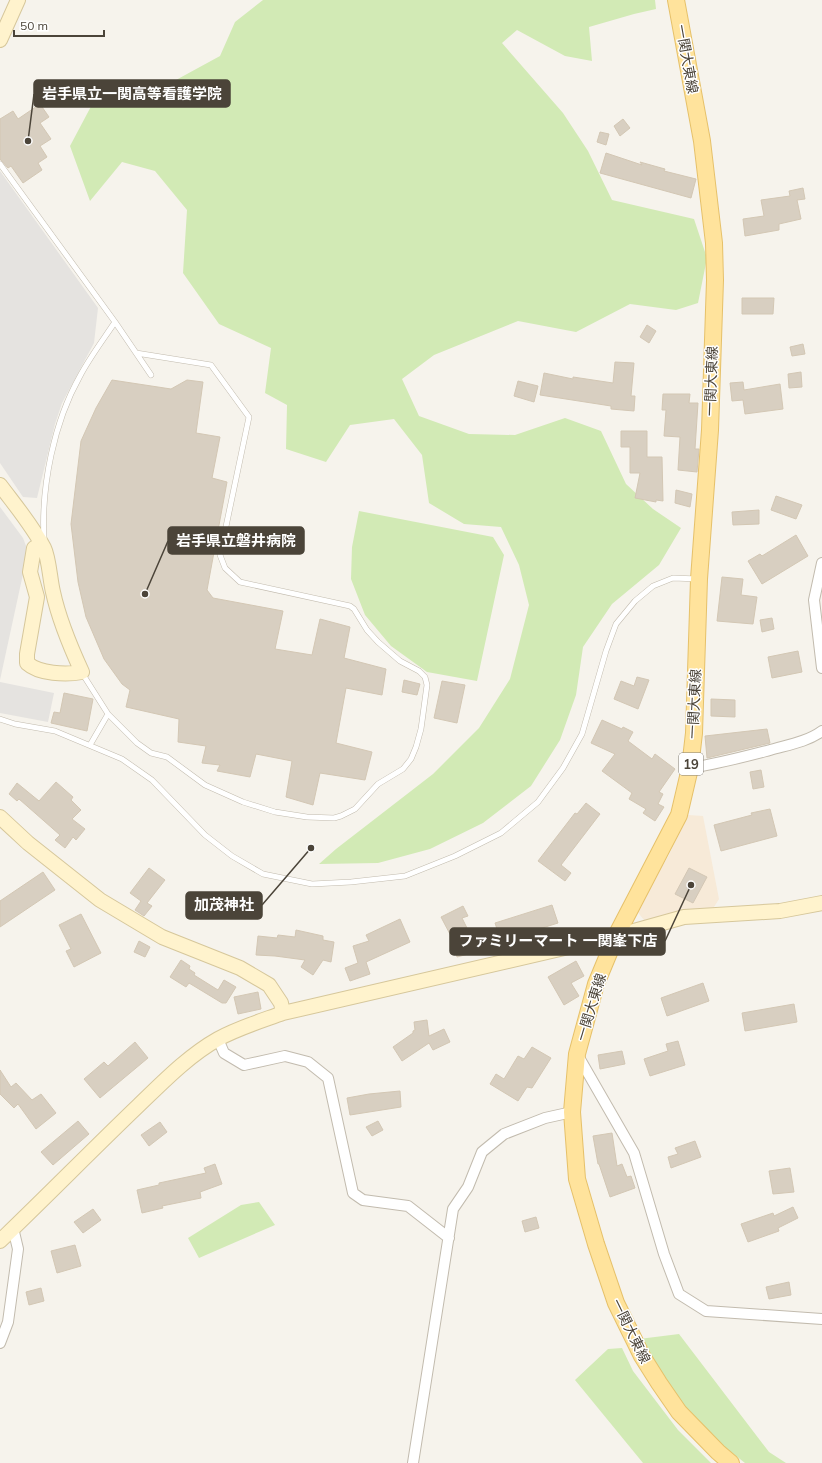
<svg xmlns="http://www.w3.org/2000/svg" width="822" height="1463" font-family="Mulish,'Noto Sans JP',sans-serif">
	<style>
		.commercial { fill: #f7ead8 }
		.green { fill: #d2eab5 }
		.parking { fill: #e5e3e0 }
		.building { fill: #d8cfc1; stroke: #d3c7b4 }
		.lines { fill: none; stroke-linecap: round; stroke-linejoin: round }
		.lane-casing { stroke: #c2bbae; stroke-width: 6 }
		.street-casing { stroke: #c2bbae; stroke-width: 12 }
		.secondary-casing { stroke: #d6c79b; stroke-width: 16 }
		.primary-casing { stroke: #e6c16a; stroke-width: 18 }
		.lane { stroke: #fff; stroke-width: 5 }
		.street { stroke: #fff; stroke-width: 10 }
		.secondary { stroke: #fff3cd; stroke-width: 14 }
		.primary { stroke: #ffe39c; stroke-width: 16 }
		.labels { text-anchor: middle; stroke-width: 3; stroke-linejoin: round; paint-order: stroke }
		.shield { fill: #fff; stroke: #817c74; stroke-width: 1 }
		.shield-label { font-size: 13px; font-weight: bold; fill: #4b4439 }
		.street-label { font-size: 14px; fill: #4b4439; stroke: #fff }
		.leader { fill: none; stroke: #4b4439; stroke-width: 1.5 }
		.callout-dot { fill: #4b4439; stroke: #fff; stroke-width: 1.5 }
		.callout { fill: #4b4439; stroke: #4b4439; stroke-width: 1.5 }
		.callout-label { font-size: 15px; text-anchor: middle; font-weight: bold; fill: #fff }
	</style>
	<rect width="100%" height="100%" fill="#f6f3ec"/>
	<!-- commercial -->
	<path class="commercial" d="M688 815 703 816 719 899 714 907 644 920 636 910 669 855Z"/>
	<!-- green -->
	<path class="green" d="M263 0H655L656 9 634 14 589 27 592 61 565 56 517 30 502 43 563 113 588 151 612 200 694 219 707 258 698 303 676 310 630 304 576 332 518 321 434 355 402 379 419 416 469 434 515 435 565 418 601 431 626 484 653 509 681 528 659 565 612 604 583 647 576 695 560 740 531 786 483 823 430 849 378 863 319 864 336 849 433 774 479 728 510 679 529 605 519 565 501 527 464 524 429 503 422 455 394 419 350 425 326 462 286 449 287 405 265 393 271 348 219 324 183 273 187 210 155 171 122 162 90 201 70 146 96 97 154 92 220 56 235 22Z
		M359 511 493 537 504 555 477 681 427 672 391 646 365 615 351 579 352 547Z
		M259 1202 275 1225 199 1258 188 1238 241 1205Z
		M679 1334 769 1452 786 1463H745L692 1421 639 1339Z
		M622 1348 633 1371 678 1430 711 1463H643L575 1380 608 1349Z"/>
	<!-- parking -->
	<path class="parking" d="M0 171 98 308 94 343 62 403 55 424 37 498 23 497 0 463Z
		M0 507 23 538 28 551 0 680Z
		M0 682 54 693 48 722 0 713Z"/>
	<!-- building -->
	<path class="building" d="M40 104 49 117 40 123 51 139 40 146 47 157 38 163 42 170 23 183 11 166 8 168 0 159V119L13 111 18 119Z
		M623 119 630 128 620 136 614 126Z
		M600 132 609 134 606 145 597 142Z
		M606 153 642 165 640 162 665 169 664 171 696 179 691 198 600 173Z
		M803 188 805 199 797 200 801 219 779 224V230L745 236 743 219 764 216 761 200 790 196 789 191Z
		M742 298H774L773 314H742Z
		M647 325 656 331 649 343 640 337Z
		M803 344 805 354 792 356 790 347Z
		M615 362 634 363 631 396H635L634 411 611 409V406L540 395 544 373 573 379V377L613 383Z
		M801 372 802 387 789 388 788 374Z
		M112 380 171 389 187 380 203 382 196 433 220 437 212 478 227 482 207 590 213 598 283 611 275 649 312 655 320 619 350 627 344 658 386 669 382 695 346 688 336 743 372 752 365 780 320 773 313 805 286 797 292 761 256 754 250 777 217 771 220 765 202 763 206 746 178 742 179 719 126 707 130 690 122 684 104 659 86 617 78 582 71 524 81 441 96 408Z
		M518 381 538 386 534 402 514 396Z
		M743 382 744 390 780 384 783 409 745 414 743 400 732 401 730 383Z
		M663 394H690L689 403H698L695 449H699L697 472 678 470 680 437 664 436 666 410H662Z
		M621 431H647V457H662L663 501 656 500V502L635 498 640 473H630V447H621Z
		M676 490 692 494 690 507 675 503Z
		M776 496 802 505 796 519 771 510Z
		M759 510V524L733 525 732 512Z
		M796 535 808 556 762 584 748 561 760 554 762 556Z
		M722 577 743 579 741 595 757 597 753 624 717 621Z
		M772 618 774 629 762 632 760 620Z
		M798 651 802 672 772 678 768 657Z
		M637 677 649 680 638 709 614 699 621 681 634 686Z
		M404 680 420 684 417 695 402 692Z
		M442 681 465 685 457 723 434 718Z
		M64 693 93 699 87 731 51 723 54 712 60 713Z
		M711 699 735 700V717L711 716Z
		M602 720 622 729 623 727 633 732 628 741 652 759 655 754 675 769 659 792 663 794 658 804 664 807 655 821 643 813 646 809 629 799 632 793 602 771 615 754 591 743Z
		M767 729 770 743 707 758 705 736Z
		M761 770 764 787 753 789 750 772Z
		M56 782 73 797 71 800 81 810 72 819 85 829 76 840 73 837 65 848 55 840 60 835 19 799 17 801 9 794 17 783 39 801Z
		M586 803 600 814 561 865 571 873 565 881 538 861 575 813 577 814Z
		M770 809 777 836 721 851 714 825 752 815 751 813Z
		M149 868 165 880 147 903 152 906 144 916 135 910 141 901 130 893Z
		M689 868 707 877 693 903 675 894Z
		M43 872 55 890 0 927V901Z
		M552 905 558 923 501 941 495 923Z
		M463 906 468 916 462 918 475 944 474 945 476 952 457 957 452 938 441 917Z
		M81 914 101 953 74 967 66 951 71 949 59 925Z
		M400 919 410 942 366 962 370 974 350 981 345 968 358 963 353 946 369 941 366 935Z
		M296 930 323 936V940L334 942 331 962 323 960 313 975 301 967 305 960 275 956 256 955 258 936 277 938 278 935 295 937Z
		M139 941 150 947 145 957 134 952Z
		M181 960 190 966 189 969 195 973 194 975 218 990 224 980 236 987 226 1003H222L189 983 186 987 170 977Z
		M576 961 584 976 571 983 579 996 564 1005 548 977Z
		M703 983 709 1001 667 1016 661 998Z
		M258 992 261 1009 238 1014 234 997Z
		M794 1004 797 1022 745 1031 742 1013Z
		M427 1020 429 1036 444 1029 450 1042 433 1050 429 1043 402 1061 393 1047 413 1033V1031L415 1030 414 1022Z
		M678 1041 685 1065 650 1076 644 1059 668 1051 666 1044Z
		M135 1042 148 1058 100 1098 84 1079 104 1062 108 1066Z
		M532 1047 551 1058 532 1088 527 1087 518 1101 490 1084 496 1074 504 1079 518 1056 524 1059Z
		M622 1051 625 1064 600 1069 598 1055Z
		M0 1070 11 1087 16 1083 32 1100 41 1094 56 1113 36 1129 18 1104 14 1108 0 1094Z
		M400 1091 401 1107 350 1115 347 1098 369 1094Z
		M78 1121 89 1134 53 1165 41 1152Z
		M378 1121 383 1130 372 1136 366 1127Z
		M160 1122 167 1132 149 1146 141 1135Z
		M612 1133 617 1166 622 1164 627 1177 631 1176 635 1188 610 1197 599 1164H598L593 1136Z
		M695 1141 701 1157 671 1168 668 1157 678 1154 675 1148Z
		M215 1164 222 1184 200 1192 201 1198 162 1206 163 1208 142 1213 137 1190 159 1185V1183L206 1173 204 1168Z
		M790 1168 794 1192 773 1194 769 1171Z
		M793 1207 798 1218 778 1228 779 1231 748 1242 741 1224 773 1213 774 1216Z
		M93 1209 101 1220 83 1233 74 1222Z
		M536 1217 539 1228 525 1232 522 1221Z
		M75 1245 81 1266 57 1273 51 1251Z
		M789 1282 791 1295 769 1299 766 1287Z
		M41 1288 44 1301 29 1305 26 1292Z"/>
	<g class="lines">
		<!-- lane casing -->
		<g class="lane-casing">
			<path id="lane" d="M0 164 115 322C103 340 90 357 80 376 54 422 41 486 44 539
				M115 322 151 375
				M82 673 108 714 137 743 151 753 167 757 205 785 243 802 275 812 307 817 334 818 341 816 355 809 378 784 403 769 411 759 416 747 421 729 427 685 425 677 419 671 400 661 378 642 367 630 354 609 350 606 240 582 225 568 220 555 249 417 211 365 136 353
				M0 719 15 724 55 731 122 759 152 780 205 835 232 856 263 874 312 884 351 882 405 876 455 856 501 833 538 802 563 768 582 734 606 651 616 624 635 601 653 586 673 578 698 579
				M90 745 108 714"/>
		</g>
		<!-- street casing -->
		<g class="street-casing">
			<path id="street" d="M822 563 814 600 822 668
				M690 768C717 764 743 757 770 750 787 745 807 742 822 731
				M218 1039 224 1053 244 1065 285 1056 308 1062 328 1078 353 1193 363 1200 408 1206 449 1238
				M577 1054 634 1153 664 1254 679 1294 706 1311 822 1319
				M0 1343 8 1322 18 1249 13 1228
				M413 1463 453 1209 468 1187 482 1152 504 1134 545 1118 572 1112"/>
		</g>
		<!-- secondary casing -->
		<g class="secondary-casing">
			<path id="secondary" d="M0 40 18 0
				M0 485C15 505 32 525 44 548 49 558 50 580 53 592 59 620 70 646 82 672 66 675 39 674 27 663V654L37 597 30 572 34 548 44 549
				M0 817 28 843 100 900 162 937 240 968 269 985 281 1003 283 1013
				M0 1241C47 1196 92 1150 139 1105 163 1082 188 1056 218 1039 238 1028 261 1021 283 1013L616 936 684 917 780 911 822 903"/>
		</g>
		<!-- primary casing -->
		<g class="primary-casing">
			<path id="primary" d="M676 0 702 141 714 243 715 280 710 430 699 579 694 733 690 768 679 815 616 936 596 984 577 1054 572 1112 577 1179 596 1244 616 1303 642 1356 659 1383 679 1412 718 1452 731 1463"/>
		</g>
		<!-- lane -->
		<use href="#lane" class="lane"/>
		<!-- street -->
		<use href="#street" class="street"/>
		<!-- secondary -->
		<use href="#secondary" class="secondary"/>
		<!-- primary -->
		<use href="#primary" class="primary"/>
	</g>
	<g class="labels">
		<!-- shield labels -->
		<rect class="shield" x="679" y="753" width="24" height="22" rx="3"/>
		<g class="shield-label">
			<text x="691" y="769">19</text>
		</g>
		<!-- street labels -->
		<g class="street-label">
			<text transform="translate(687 59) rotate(80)" y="5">一関大東線</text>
			<text transform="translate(711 381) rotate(-88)" y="5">一関大東線</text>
			<text transform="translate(694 704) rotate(-87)" y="5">一関大東線</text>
			<text transform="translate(591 1007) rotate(-73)" y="5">一関大東線</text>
			<text transform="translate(631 1331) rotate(64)" y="5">一関大東線</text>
		</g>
	</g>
	<!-- callouts -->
	<path class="leader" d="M28 141L34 94M145 594L168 541M311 848L262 905M691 885L665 941"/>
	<g class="callout-dot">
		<circle cx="28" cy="141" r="4"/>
		<circle cx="145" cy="594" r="4"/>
		<circle cx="311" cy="848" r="4"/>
		<circle cx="691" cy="885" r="4"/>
	</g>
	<g class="callout">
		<rect x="34" y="80" width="196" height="27" rx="4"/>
		<rect x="168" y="527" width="136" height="27" rx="4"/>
		<rect x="186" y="892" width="76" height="27" rx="4"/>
		<rect x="450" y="928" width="215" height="27" rx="4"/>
	</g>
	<g class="callout-label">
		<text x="132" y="99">岩手県立一関高等看護学院</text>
		<text x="236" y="546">岩手県立磐井病院</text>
		<text x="224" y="910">加茂神社</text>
		<text x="558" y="946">ファミリーマート 一関峯下店</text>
	</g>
	<!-- scale -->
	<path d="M14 30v6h90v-6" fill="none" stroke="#4b4439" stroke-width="2"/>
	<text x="20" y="30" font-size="12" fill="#4b4439" stroke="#ffffff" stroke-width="3" paint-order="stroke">50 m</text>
</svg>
